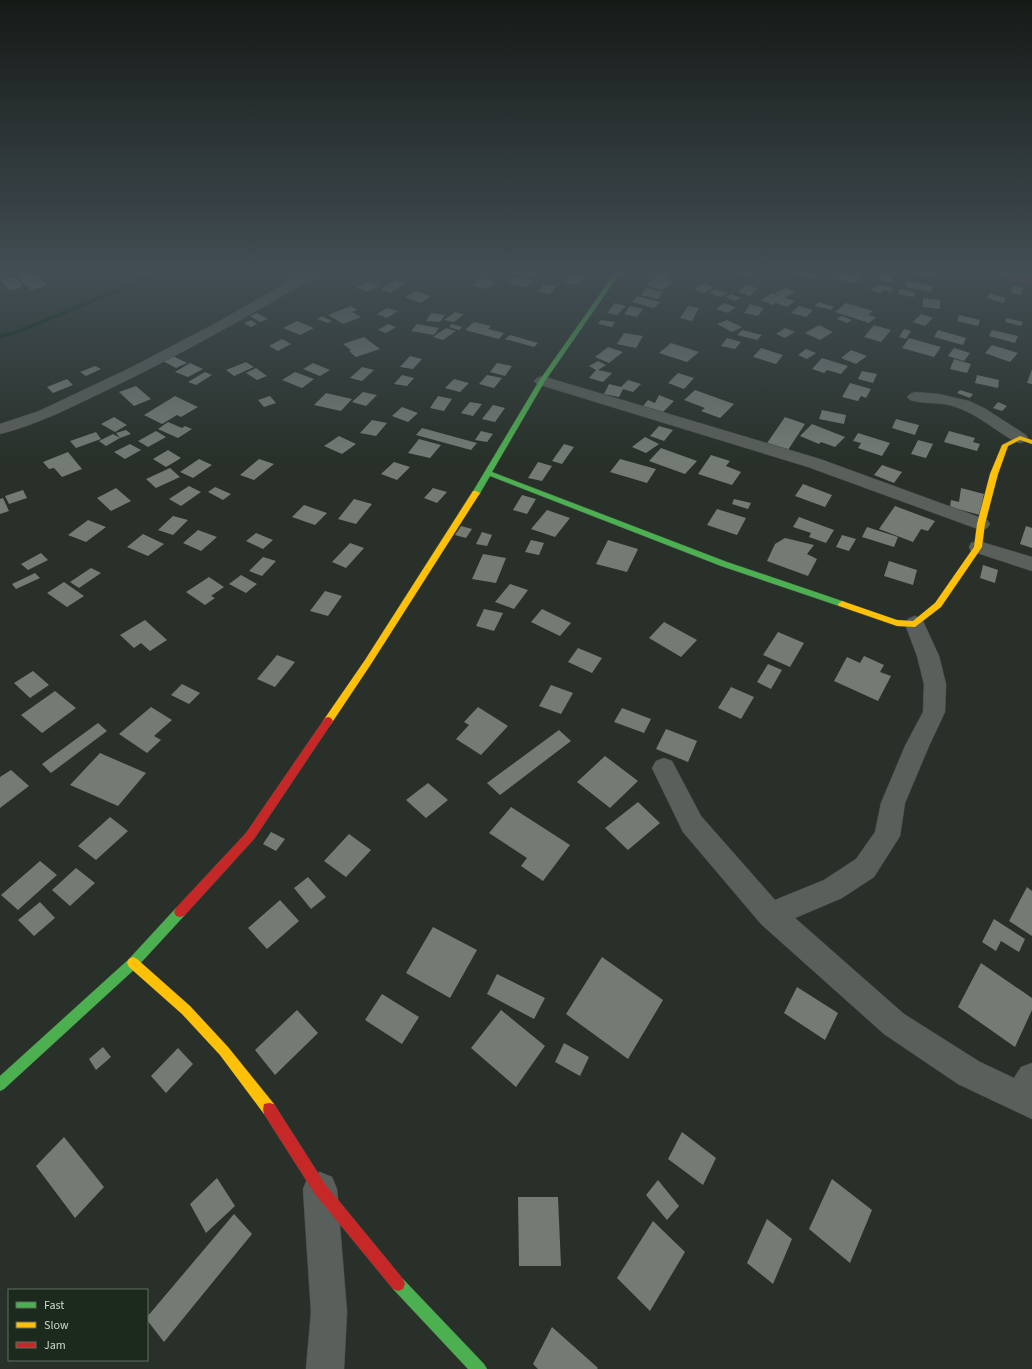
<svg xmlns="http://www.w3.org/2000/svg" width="1032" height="1369" font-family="'Source Sans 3',sans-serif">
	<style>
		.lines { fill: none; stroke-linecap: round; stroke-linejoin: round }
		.stream { stroke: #05270b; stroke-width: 4 }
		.building { fill: #747b75 }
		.street-casing { stroke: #464d46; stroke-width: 1 }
		.fast-casing { stroke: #464d46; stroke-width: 1 }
		.slow-casing { stroke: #464d46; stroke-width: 1 }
		.jam-casing { stroke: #464d46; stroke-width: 1 }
		.street { fill: #595f5a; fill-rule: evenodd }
		.fast { fill: #4caf50; fill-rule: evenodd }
		.slow { fill: #ffc107; fill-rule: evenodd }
		.jam { fill: #c62828; fill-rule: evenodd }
	</style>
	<rect width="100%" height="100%" fill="#283029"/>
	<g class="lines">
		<!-- stream -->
		<path class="stream" d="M0 336 17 332 139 282 162 270"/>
	</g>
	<!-- building -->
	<path class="building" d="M514 270H544L540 273 536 272 530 278 510 273Z
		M740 270H757L751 277 736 274Z
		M801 270H803L818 274 812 279 795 274Z
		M837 270H859L864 271 859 276Z
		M917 270H934L938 271 934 278 914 274Z
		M659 271 669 273 664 278 673 281 662 290 646 285 657 277 654 276Z
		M32 272 47 285 31 290 17 276Z
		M842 273 861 279 855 283 836 278Z
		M881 274 893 276 892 282 880 280Z
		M13 276 24 286 10 291 0 280Z
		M571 276 583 278 577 285 565 283Z
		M515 277 532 281 526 287 509 283Z
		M481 278 495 282 487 289 472 285Z
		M395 280 405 283 390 293 380 290Z
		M368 281 379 286 367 292 356 287Z
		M907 281 933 286 931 292 905 287Z
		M704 283 714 287 704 293 694 289Z
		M544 284 556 286 550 294 538 292Z
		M879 284 894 289 890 292 885 290 879 293 870 290Z
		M746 285 758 288 750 296 738 292Z
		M1013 286 1023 288 1021 295 1011 293Z
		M646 288 663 292 658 299 641 295Z
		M785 288 795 292 785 298 795 301 787 307 776 303 773 305 761 300 772 293 779 296 775 293Z
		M715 289 728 293 721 297 709 293Z
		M899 289 915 292 914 297 898 294Z
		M416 291 431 296 421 303 405 297Z
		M990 293 1006 298 1003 303 987 298Z
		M731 294 741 298 735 301 725 297Z
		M637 296 660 302 654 308 632 302Z
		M923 298 940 300V309L923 307Z
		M818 302 834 307 831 310 815 306Z
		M615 303 626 306 617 315 607 313Z
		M724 303 736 307 728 313 716 309Z
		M846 303 873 311 868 315 876 317 869 323 835 312Z
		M750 304 764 308 758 316 744 313Z
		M351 306 357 310 352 312 361 317 343 324 328 315Z
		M630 306 643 309 637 317 624 314Z
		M688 306 699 308 692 321 680 318Z
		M799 306 813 310 806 317 791 313Z
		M387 308 398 311 387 318 377 314Z
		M455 312 464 314 454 322 444 320Z
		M257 313 268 319 260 322 250 316Z
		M431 313 445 315 440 322 426 321Z
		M921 314 933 318 925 326 913 322Z
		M959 315 980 320 978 326 957 321Z
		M322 316 332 321 328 323 317 319Z
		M842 316 852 320 847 323 837 319Z
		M1006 318 1023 322 1021 326 1005 322Z
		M251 320 257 324 251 327 244 323Z
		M601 320 615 322 612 327 598 324Z
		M727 320 742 327 732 332 717 324Z
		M297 321 314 328 300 335 283 328Z
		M474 322 491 326 488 329 504 333 499 339 465 330Z
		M388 324 396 327 386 333 378 330Z
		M417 324 439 328 434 335 411 331Z
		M452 324 462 327 459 330 449 327Z
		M819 325 833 332 820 340 805 333Z
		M874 325 891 330 881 342 864 337Z
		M446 328 456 331 443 340 433 337Z
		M785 328 795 332 785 338 776 334Z
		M904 329 911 331 906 339 899 337Z
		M742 330 762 335 757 340 737 335Z
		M938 330 966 338 963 345 934 337Z
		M992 330 1018 336 1015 343 989 336Z
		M624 333 643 336 636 348 617 344Z
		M510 335 538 343 534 347 505 339Z
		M364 337 380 349 356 357 349 351 351 350 343 344Z
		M727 338 741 342 735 349 721 346Z
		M909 338 941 347 934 357 902 348Z
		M282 339 291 344 278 351 269 346Z
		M671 343 699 352 687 362 659 353Z
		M992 345 1018 353 1010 362 985 353Z
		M608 347 623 352 609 363 595 357Z
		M761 348 783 355 776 364 753 357Z
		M954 348 970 353 964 361 948 356Z
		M806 349 816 353 807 359 798 355Z
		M851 350 867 356 856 364 841 358Z
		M173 356 187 363 176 368 163 361Z
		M410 356 422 359 413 369 400 367Z
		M822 358 848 366 841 374 827 370 824 373 812 369Z
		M954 359 971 364 967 373 950 369Z
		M598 361 606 365 598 370 612 373 603 382 589 378 596 370 589 366Z
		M246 362 254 367 234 376 226 370Z
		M190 363 203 369 188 377 175 372Z
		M313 363 330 370 320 376 303 369Z
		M497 363 512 366 505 376 490 372Z
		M95 366 101 369 86 376 80 372Z
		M362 367 374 370 362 381 350 378Z
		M256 368 267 376 257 380 246 373Z
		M1032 369V384L1027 383Z
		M862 371 877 374 873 383 858 379Z
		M205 372 212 375 196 385 188 382Z
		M295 372 314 379 302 388 282 380Z
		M678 373 694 378 684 389 668 383Z
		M402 375 414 378 407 386 394 384Z
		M487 375 502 378 494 388 479 384Z
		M977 375 999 380 998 388 975 383Z
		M67 379 73 385 53 393 47 387Z
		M454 379 469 383 460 392 445 388Z
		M628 380 641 384 633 392 623 389 619 397 604 394 609 384 621 387Z
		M850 383 871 389 866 398 861 396 858 401 842 397Z
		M136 386 151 399 134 406 119 392Z
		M695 390 734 404 720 418 701 411 705 408 684 400Z
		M960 390 973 394 970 398 957 393Z
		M363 392 377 395 366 406 352 402Z
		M326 393 352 399 341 411 314 405Z
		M659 395 674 401 663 412 643 406 648 400 655 403Z
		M175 396 198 407 181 417 177 415 162 424 144 415Z
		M270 396 276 403 264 407 258 400Z
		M438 396 452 399 444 411 430 408Z
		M470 402 482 404 473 416 461 413Z
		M998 402 1007 406 1002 411 993 408Z
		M493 405 505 408 495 422 482 419Z
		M402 407 418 413 408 422 392 416Z
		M822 410 846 415 844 424 819 419Z
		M114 417 127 425 115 432 101 424Z
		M785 417 805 424 786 453 765 446Z
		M896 419 919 425 915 435 892 428Z
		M372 420 387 423 376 436 360 433Z
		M168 422 182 428 185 426 192 429 178 438 158 429Z
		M812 424 845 437 835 447 821 442 819 444 800 436Z
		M659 426 673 430 664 441 650 436Z
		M422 428 477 443 471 450 416 435Z
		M126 430 131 434 120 438 116 433Z
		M156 431 166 437 148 447 138 441Z
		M481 431 493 434 487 442 475 440Z
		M949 431 975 438 973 442 980 444 977 451 944 442Z
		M96 432 101 439 76 448 70 441Z
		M858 433 890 443 882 456 858 448 861 443 853 441Z
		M113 434 120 438 106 446 99 441Z
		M339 436 356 444 342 454 324 446Z
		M645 437 659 444 646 453 632 447Z
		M419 439 441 445 430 458 408 453Z
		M918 440 933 444 926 458 911 454Z
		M130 444 141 450 125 459 114 452Z
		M564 444 574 447 562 464 552 461Z
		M661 448 697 461 685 474 649 461Z
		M168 450 181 458 166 467 153 459Z
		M68 452 82 469 62 477 54 468 49 469 43 462Z
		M711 455 730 461 726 466 741 472 732 485 698 474Z
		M199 459 212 465 193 478 180 472Z
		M259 459 274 464 254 480 240 475Z
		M620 459 656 469 647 483 610 472Z
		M394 462 410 467 397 480 381 474Z
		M538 462 552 466 542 481 528 478Z
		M882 465 902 472 894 483 874 475Z
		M170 468 180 477 156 488 146 479Z
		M803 484 832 495 825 507 795 496Z
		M189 486 201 492 181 506 169 499Z
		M215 487 231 494 223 500 208 492Z
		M116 488 131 501 111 511 97 498Z
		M433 488 447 492 437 503 424 498Z
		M961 488 984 494 980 515 950 507 951 500 959 502Z
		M23 490 27 498 9 504 5 496Z
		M522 495 536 499 527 514 513 510Z
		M3 498 9 511 0 514V499Z
		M354 499 372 504 356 524 338 519Z
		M734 499 751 503 748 509 732 504Z
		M304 505 327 513 315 525 292 517Z
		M895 506 935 521 928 531 921 529 913 542 879 529Z
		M717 509 746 518 737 535 707 525Z
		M547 510 570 518 555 537 531 529Z
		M173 516 188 520 173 535 158 530Z
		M799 517 834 530 826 543 809 537 811 533 793 527Z
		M88 520 106 527 86 542 68 535Z
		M461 526 472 529 466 538 455 535Z
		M1026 526 1032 528V548L1020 544Z
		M867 527 898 537 894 547 862 537Z
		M198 530 217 537 201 551 183 543Z
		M482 532 492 535 487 546 476 544Z
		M256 533 273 540 263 549 246 541Z
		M143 534 164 544 148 556 127 547Z
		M842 535 856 539 849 551 836 547Z
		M785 538 814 545 807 554 817 559 808 576 767 561 775 544Z
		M531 540 544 543 539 555 525 552Z
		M608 540 638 549 627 572 596 564Z
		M350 543 364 548 346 568 332 562Z
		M41 553 48 560 28 570 21 564Z
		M483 554 506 558 496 583 472 579Z
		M263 557 276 561 262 576 249 571Z
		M889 561 917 570 913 585 884 576Z
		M983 565 998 570 995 583 980 578Z
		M91 568 101 573 79 588 70 582Z
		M35 573 40 578 16 589 12 584Z
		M241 575 257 584 246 593 229 584Z
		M209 577 224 587 211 596 215 598 205 605 186 592Z
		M64 582 84 596 67 607 47 593Z
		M510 584 528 590 514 609 495 602Z
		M325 591 342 596 328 616 310 611Z
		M484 609 503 613 494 631 476 626Z
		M542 609 571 623 560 636 531 622Z
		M145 620 167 640 150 651 141 643 134 648 120 635Z
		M664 622 697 640 681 657 649 638Z
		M778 632 804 643 790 667 763 655Z
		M578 648 602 658 592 673 568 662Z
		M277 655 295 662 275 687 257 679Z
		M864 656 884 665 880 672 891 676 878 701 834 681 847 657 860 663Z
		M768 664 782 670 771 689 757 682Z
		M33 671 49 685 30 698 14 683Z
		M182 684 200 693 189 704 171 695Z
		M551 685 573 693 561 714 539 706Z
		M731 687 754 697 741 719 718 708Z
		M55 691 76 708 42 733 21 715Z
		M151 707 172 720 154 736 161 740 147 753 119 734Z
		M478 707 508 726 481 755 456 739 469 725 464 722Z
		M622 708 651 719 644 733 614 722Z
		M98 723 107 731 51 773 42 764Z
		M666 729 697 741 688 762 656 749Z
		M559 730 571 741 500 795 487 783Z
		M100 753 146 773 118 806 70 785Z
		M605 756 638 781 610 808 577 782Z
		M11 770 29 786 0 808V777Z
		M428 783 448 800 426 818 406 800Z
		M638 802 660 823 628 850 605 828Z
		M511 807 570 845 543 881 521 866 527 858 489 833Z
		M110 817 128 831 96 860 78 846Z
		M271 832 285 839 276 851 263 844Z
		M349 834 371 850 346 877 324 861Z
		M40 861 57 875 18 910 1 895Z
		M76 868 95 883 70 906 52 890Z
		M308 877 326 897 311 909 294 888Z
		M1027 887 1032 891V936L1009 921Z
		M280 900 299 921 267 949 248 928Z
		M40 902 55 918 34 936 18 920Z
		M994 919 1025 939 1019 952 1001 941 996 951 982 942Z
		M433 927 477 950 450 998 406 973Z
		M602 957 663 1000 628 1059 566 1014Z
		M981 963 1032 998V1010L1015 1047 958 1007Z
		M497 974 545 998 534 1019 487 994Z
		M797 987 838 1013 825 1040 784 1013Z
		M382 994 419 1017 402 1044 365 1020Z
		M297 1010 318 1033 275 1075 255 1050Z
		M501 1010 545 1046 516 1087 471 1048Z
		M564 1043 589 1057 580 1076 555 1062Z
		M103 1047 111 1057 96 1070 89 1059Z
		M178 1048 193 1064 166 1093 151 1076Z
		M682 1132 716 1158 703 1185 668 1159Z
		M64 1137 104 1187 75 1218 36 1166Z
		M217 1178 235 1206 206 1233 190 1204Z
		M832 1179 872 1210 850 1263 809 1229Z
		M658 1180 679 1206 667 1220 646 1195Z
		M518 1197H558L561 1266H519Z
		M234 1214 252 1234 164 1342 147 1320V1317Z
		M767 1219 792 1239 773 1284 747 1263Z
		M653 1221 685 1252 650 1311 617 1278Z
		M552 1327 598 1368 597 1369H538L533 1364Z"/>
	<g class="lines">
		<!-- street casing -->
		<g class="street-casing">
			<path id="street" d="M309 270H324L322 273C252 314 182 354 109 389 74 406 39 424 0 434V424L39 411 130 368 216 323Z
				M542 376 820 459 987 520 990 524 987 528 981 530 975 528 808 467 537 384 534 381 537 378Z
				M915 392 939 394 969 401 984 408 1026 435 1028 438 1026 441 1020 443 1014 441C993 429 974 411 949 405 936 402 922 404 910 400L907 397 910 394Z
				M978 541 1032 557V571L971 551 969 547 971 543Z
				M915 616 922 619 939 656 946 684 945 712 929 746 905 803 900 836 874 877 842 898 795 918 904 1014 980 1062 1014 1078 1021 1067 1032 1063V1119L958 1084 884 1034 761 924 683 832 652 768 656 761 664 758 672 761 701 816 775 900 824 880 856 859 875 832 881 803 905 746 923 712 924 684 917 656 905 624 908 619Z
				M320 1172 332 1177 337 1189 347 1312 344 1369H306L311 1312 303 1189 308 1177Z"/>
		</g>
		<!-- fast casing -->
		<g class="fast-casing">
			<path id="fast" d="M617 270H622L545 381 492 472 727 562 845 602 846 604 845 606H839L721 566 490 476 479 495H473L472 493 539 381Z
				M180 907 184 908 186 912 184 916 137 967 4 1089 0 1091V1076L129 959 176 908Z
				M398 1277 403 1279 484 1364 487 1369H468L393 1289 391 1284 393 1279Z"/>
		</g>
		<!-- slow casing -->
		<g class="slow-casing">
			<path id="slow" d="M1020 436 1032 440V444L1020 440 1008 446 998 474 985 524 982 547 941 607 915 627 897 626 839 606 838 604 842 601 897 620 913 621 935 603 974 547 977 524 990 474 1002 445Z
				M473 491H476L480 493 371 664 331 724H325L323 721 325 718 365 660Z
				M133 957 137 959 190 1006 228 1047 274 1104 275 1109 274 1114 269 1115 264 1114 220 1055 182 1014 129 967 127 963 129 959Z"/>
		</g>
		<!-- jam casing -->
		<g class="jam-casing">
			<path id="jam" d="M976 270H985L1032 279V283Z
				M328 717 331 718 333 721 331 724 254 839 184 916 180 917 176 916 174 912 176 908 246 833 325 718Z
				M269 1103 274 1104 325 1184 403 1279 405 1284 403 1289 398 1291 393 1289 315 1194 264 1114 263 1109 264 1104Z"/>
		</g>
		<!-- street -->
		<use href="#street" class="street"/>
		<!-- fast -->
		<use href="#fast" class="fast"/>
		<!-- slow -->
		<use href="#slow" class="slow"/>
		<!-- jam -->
		<use href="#jam" class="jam"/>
	</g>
	<!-- sky -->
	<linearGradient id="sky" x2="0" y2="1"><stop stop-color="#161a17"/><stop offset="0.59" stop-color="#424e54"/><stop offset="1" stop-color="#424e54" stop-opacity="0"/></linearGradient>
	<rect width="1032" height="461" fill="url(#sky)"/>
	<!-- legend -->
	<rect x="8" y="1289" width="140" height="72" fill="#1b2a1c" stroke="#626f63"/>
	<rect x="16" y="1302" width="20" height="6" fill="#4caf50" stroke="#626f63"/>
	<text x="44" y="1309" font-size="12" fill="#ccd6cd">Fast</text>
	<rect x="16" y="1322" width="20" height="6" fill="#ffc107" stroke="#626f63"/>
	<text x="44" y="1329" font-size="12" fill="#ccd6cd">Slow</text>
	<rect x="16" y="1342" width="20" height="6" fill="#c62828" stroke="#626f63"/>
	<text x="44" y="1349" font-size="12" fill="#ccd6cd">Jam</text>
</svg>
